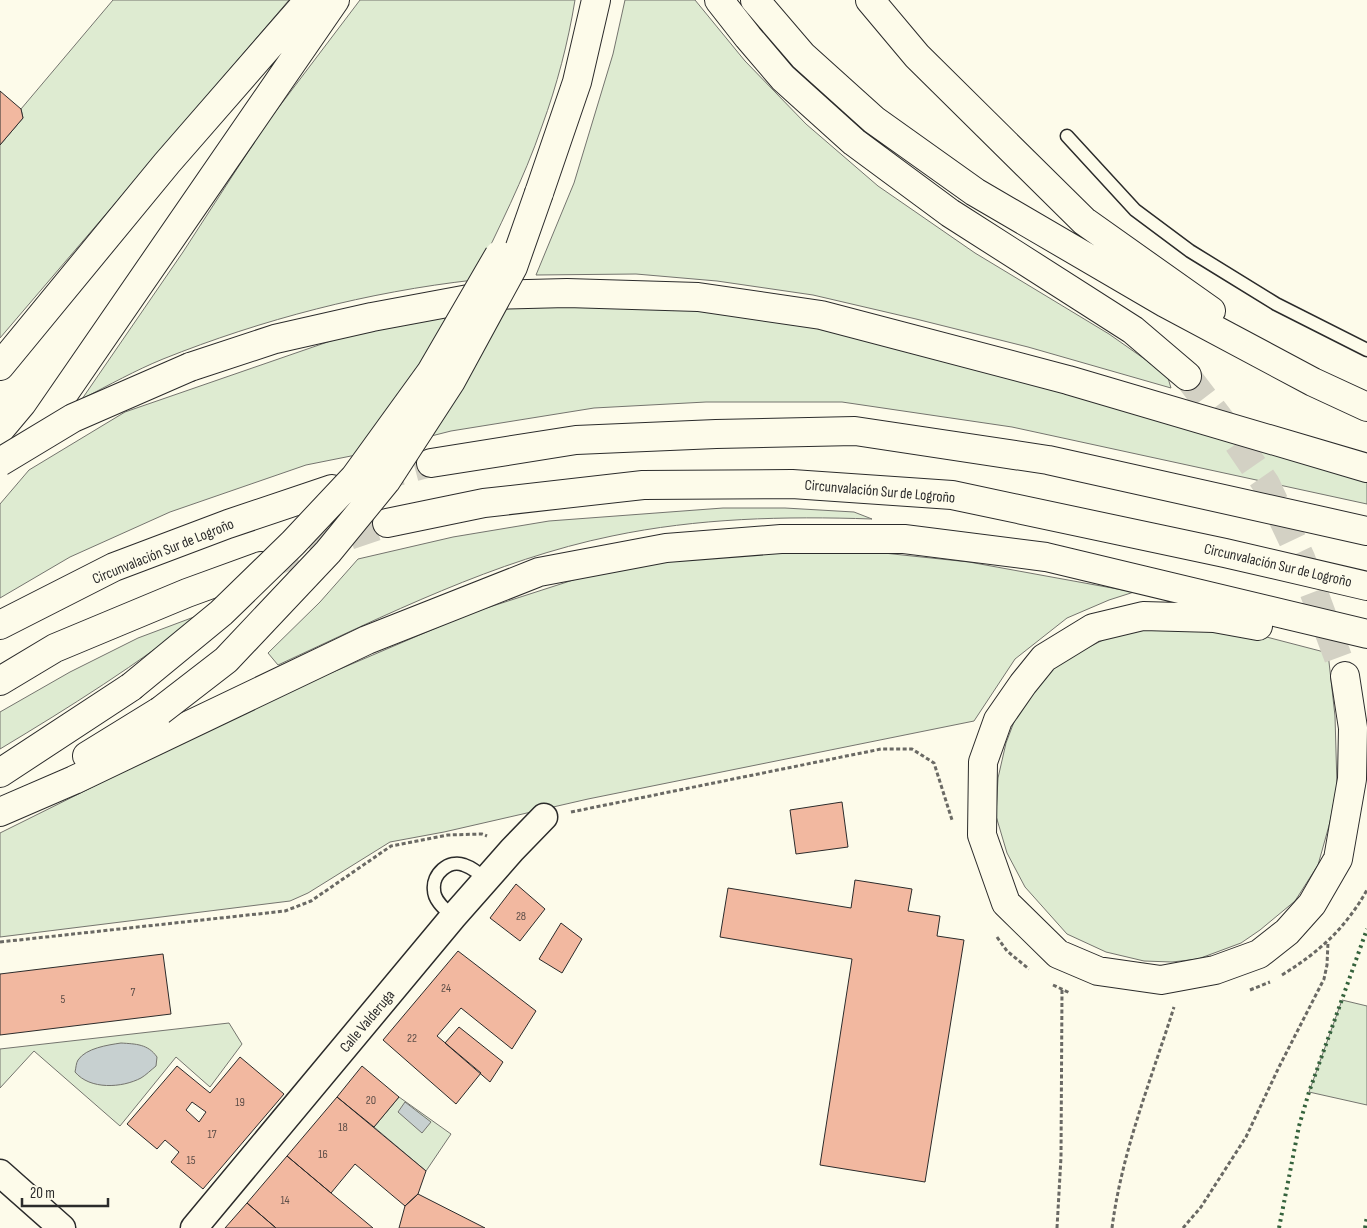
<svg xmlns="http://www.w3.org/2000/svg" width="1367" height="1228" font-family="'Sofia Sans Condensed',sans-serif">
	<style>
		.green { fill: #deebd1; stroke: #74746e }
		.water { fill: #c7d0d0; stroke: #74746e }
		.building { fill: #f2b8a0; stroke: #2b2b2b; fill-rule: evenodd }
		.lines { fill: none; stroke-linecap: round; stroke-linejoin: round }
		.highway-tunnel { stroke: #d3d1c4; stroke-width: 28; stroke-dasharray: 28 14; stroke-linecap: butt }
		.lane-casing { stroke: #2b2b2b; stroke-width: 15 }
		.street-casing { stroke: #2b2b2b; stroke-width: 29 }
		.highway-casing { stroke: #2b2b2b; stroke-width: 30 }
		.path { stroke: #6a6964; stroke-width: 3; stroke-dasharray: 4 2.5; stroke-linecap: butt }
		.lane { stroke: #fdfbea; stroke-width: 12 }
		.street { stroke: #fdfbea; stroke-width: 26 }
		.highway { stroke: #fdfbea; stroke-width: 28 }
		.highway-bridge-casing { stroke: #2b2b2b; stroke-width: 30; stroke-linecap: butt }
		.highway-bridge { stroke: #fdfbea; stroke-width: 28 }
		.hedge { stroke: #34623c; stroke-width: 4; stroke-dasharray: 2.5 4; stroke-linecap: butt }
		.labels { text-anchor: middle; stroke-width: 4; stroke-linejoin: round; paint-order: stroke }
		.number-label { font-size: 12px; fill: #5d4e48 }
		.street-label { font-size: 15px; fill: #2b2b2b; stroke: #fdfbea }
	</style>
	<rect width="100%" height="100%" fill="#fdfbea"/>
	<!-- green -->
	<path class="green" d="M113 0H289L0 338V145L23 118 21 109Z
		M360 0H575C568 43 557 85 542 126 524 179 498 229 474 280 368 292 263 319 163 359 136 370 109 385 82 399L183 252 266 124Z
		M625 0H695L745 61 806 124 878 186 975 253 1109 334 1146 360 1168 378 1171 388 1028 347 916 319 813 295 717 281 636 274 536 275 574 183 613 54Z
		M518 306H668L802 325 1008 374 1367 480V504L1012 427 842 402H706L594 408 451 431 356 455 306 465 170 512 70 557 0 598V504L29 470 125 412 371 327Z
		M723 508H785L854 512 872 519C784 516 698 518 612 536 495 560 386 615 278 665L268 653 320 602 358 559 453 537 549 521Z
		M836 548 969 562 1134 592 1109 600 1067 618 1015 659 974 721 588 799 444 832 390 842 308 893 290 901 0 937V833L159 754 319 678 471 613 601 571 716 551Z
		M202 614C138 664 70 707 0 749V712L70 672 138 638Z
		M1154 626 1255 634 1328 653 1335 716 1337 786 1330 822 1318 865 1295 901 1260 930 1241 943 1198 959 1172 962 1144 961 1106 952 1067 934 1025 887 1007 853 996 816 998 778 1006 743 1017 714 1035 687 1059 664 1087 648 1117 633Z
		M1342 1000 1367 1006V1105L1309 1092Z
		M229 1023 242 1044 210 1087 176 1057 120 1126 34 1051 0 1088V1049Z
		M399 1097 451 1134 426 1171 374 1127Z"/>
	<!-- water -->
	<path class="water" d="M121 1043C136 1044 148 1044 157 1057L156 1066C151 1070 146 1075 141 1078 122 1088 90 1090 75 1072 76 1068 76 1063 78 1060 86 1048 108 1045 121 1043Z
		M405 1102 431 1122 422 1133 398 1112Z"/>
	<!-- building -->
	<path class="building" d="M0 91 21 109 23 118 0 145Z
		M842 802 848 847 796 854 790 810Z
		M855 880 912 889 908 911 940 916 937 936 964 940 925 1182 820 1165 852 959 720 937 728 888 851 908Z
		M516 884 545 909 520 941 490 918Z
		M561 923 582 939 562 973 539 959Z
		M458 951 536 1011 512 1049 461 1008 437 1036 481 1073 456 1104 383 1040Z
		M163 954 171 1014 0 1035V974Z
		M459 1027 503 1062 490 1082 445 1043Z
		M240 1057 284 1094 203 1189 171 1162 179 1152 165 1140 157 1149 127 1124 177 1066 210 1093ZM192 1102 206 1112 199 1122 186 1110Z
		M362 1066 399 1097 374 1127 337 1097Z
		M337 1097 426 1171 418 1194 405 1206 355 1164 331 1193 287 1156Z
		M287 1156 331 1193 373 1228H276L247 1203Z
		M418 1194 485 1228H399L405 1206Z
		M247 1203 276 1228H225Z"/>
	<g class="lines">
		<!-- highway-tunnel -->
		<path class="highway-tunnel" d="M1187 376 1233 436 1266 484 1301 558 1345 676
			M374 478 431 463
			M270 563 387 523"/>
		<!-- lane casing -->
		<g class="lane-casing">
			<path id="lane" d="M1067 136 1135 210 1190 251 1276 304 1367 350
				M453 917C446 910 434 901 434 890 432 874 449 859 464 865 473 868 480 874 486 880"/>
		</g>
		<!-- street casing -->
		<g class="street-casing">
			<path id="street" d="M0 1173 62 1228
				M194 1228 453 917 512 850 544 817"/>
		</g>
		<!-- highway casing -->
		<g class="highway-casing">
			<path id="highway" d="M719 0 748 37 783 78 854 142 950 213 1133 330 1187 376
				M755 0 803 56 874 120 975 192 1165 303 1313 382 1367 407
				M870 0 917 56 1084 221 1211 311
				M539 193 577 82 596 0
				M0 366 167 163 309 0
				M190 367 275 339 372 317 490 295 567 293 698 297 821 315 1068 380 1367 468
				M24 446 45 421 335 0
				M431 463 576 440 716 434 855 431 1048 460 1367 531
				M387 523 484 503 643 485 792 484 952 495 1225 553 1367 586
				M0 625 114 567 228 524 332 489
				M1258 626 1214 618 1143 616 1093 628 1044 658 1023 684 998 720 983 762 982 835 1006 903 1058 954 1098 971 1161 980 1215 970 1259 954 1287 932 1312 904 1338 859 1352 779 1353 728 1345 676
				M0 681 55 648 187 593 261 566
				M87 756 160 711
				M0 773 131 687
				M0 812 74 780 367 640 539 572 666 548 781 539H904L1046 557 1367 634"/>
		</g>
		<!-- path -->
		<path class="path" d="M571 812 881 749H912L934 763 952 820
			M997 937 1007 951 1029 969
			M0 942 285 911 311 901 391 846 448 835 482 834 487 836
			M1282 975C1319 952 1345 929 1367 890
			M1053 985 1070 993
			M1250 990 1270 982
			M1057 1228 1061 1157 1062 990
			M1112 1228C1122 1151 1151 1080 1174 1007
			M1183 1228 1201 1207 1246 1137 1279 1067 1324 979 1327 965 1328 942"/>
		<!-- lane -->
		<use href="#lane" class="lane"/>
		<!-- street -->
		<use href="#street" class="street"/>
		<!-- highway -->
		<use href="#highway" class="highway"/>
		<!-- highway-bridge casing -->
		<g class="highway-bridge-casing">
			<path id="highway-bridge" d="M0 462 73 418 190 367
				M131 687 221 613 293 543 355 477 431 372 499 255
				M160 711 226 660 328 552 386 481 451 381 513 267 539 193"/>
		</g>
		<!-- highway-bridge -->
		<use href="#highway-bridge" class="highway-bridge"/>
		<!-- hedge -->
		<path class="hedge" d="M1279 1228 1299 1126 1309 1092 1367 929
			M1365 1228 1367 1216"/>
	</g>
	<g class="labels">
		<!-- number labels -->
		<g class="number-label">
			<text x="521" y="920">28</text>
			<text x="446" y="992">24</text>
			<text x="133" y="996">7</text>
			<text x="63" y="1003">5</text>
			<text x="412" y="1042">22</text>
			<text x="371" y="1104">20</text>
			<text x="240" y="1106">19</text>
			<text x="343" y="1131">18</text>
			<text x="212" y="1138">17</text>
			<text x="323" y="1158">16</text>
			<text x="191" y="1164">15</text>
			<text x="285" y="1204">14</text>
		</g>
		<!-- street labels -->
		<g class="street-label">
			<text transform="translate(880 491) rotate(5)" y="5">Circunvalación Sur de Logroño</text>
			<text transform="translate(163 551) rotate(-22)" y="5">Circunvalación Sur de Logroño</text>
			<text transform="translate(1278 565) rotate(13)" y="5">Circunvalación Sur de Logroño</text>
			<text transform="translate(367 1021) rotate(-50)" y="5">Calle Valderuga</text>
		</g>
	</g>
	<!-- scale -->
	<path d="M22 1198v8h86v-8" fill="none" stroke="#2b2b2b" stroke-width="2.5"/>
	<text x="30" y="1198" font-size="15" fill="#2b2b2b" stroke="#fdfbea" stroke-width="4" paint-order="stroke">20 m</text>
</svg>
